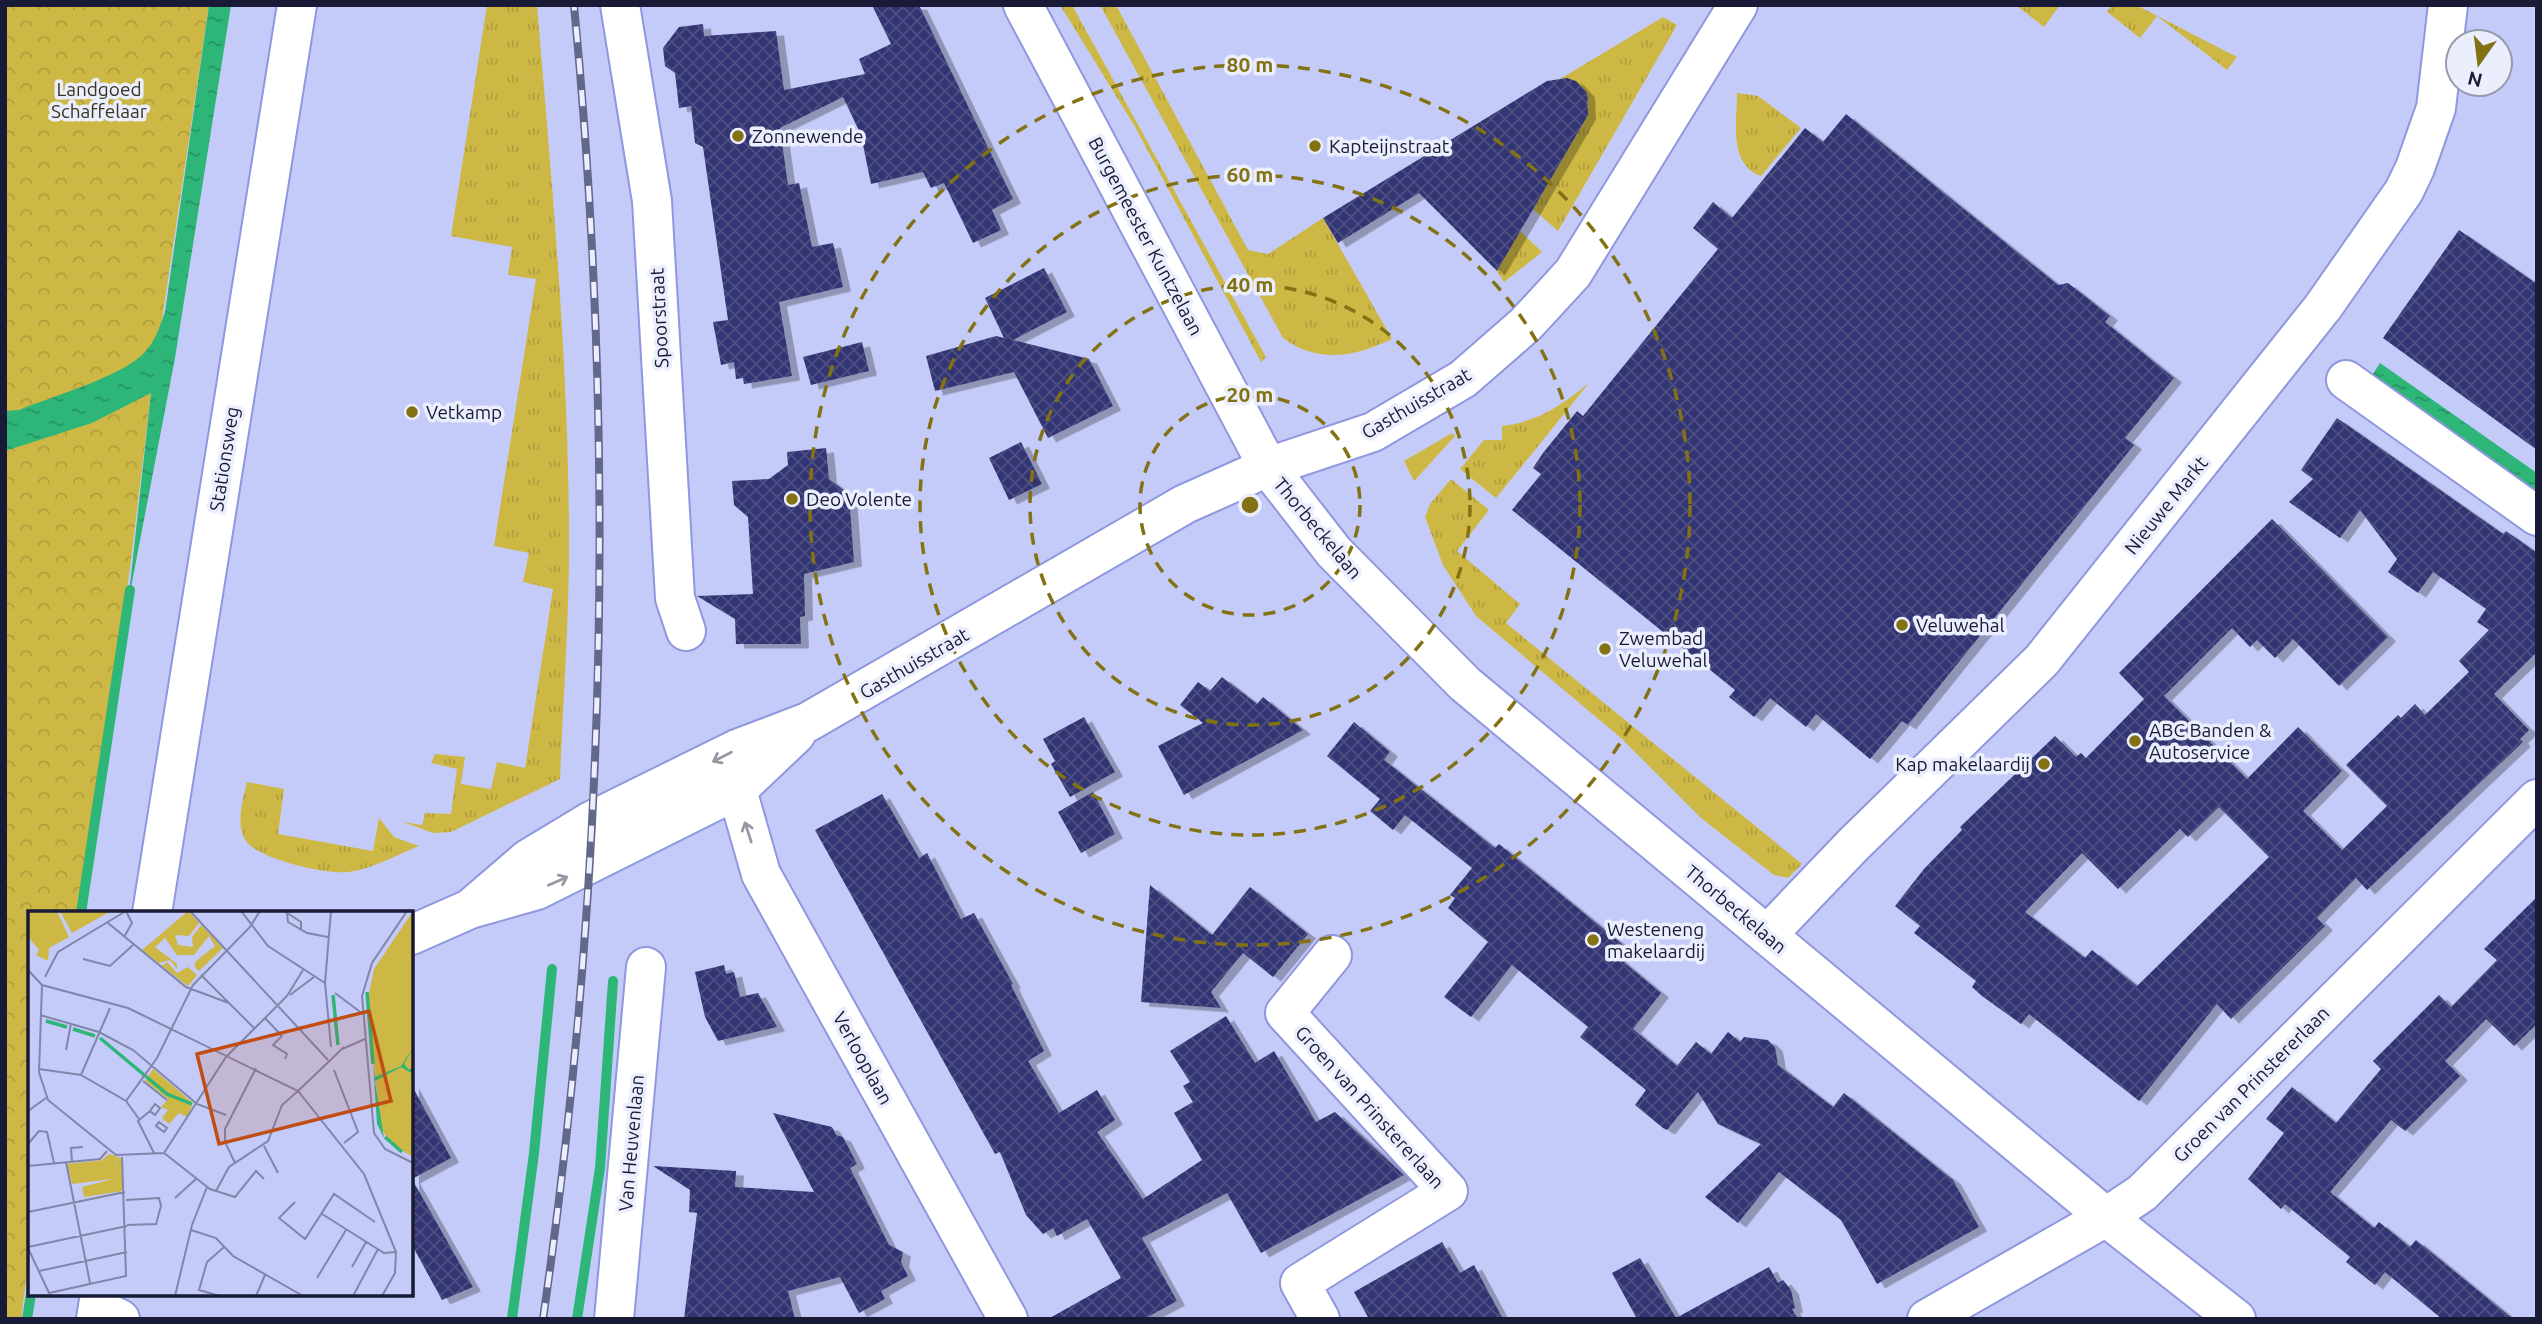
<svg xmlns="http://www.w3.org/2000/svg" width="2542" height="1324" font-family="Ubuntu,sans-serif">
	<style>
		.grass { fill: url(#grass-tufts) }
		.park { fill: url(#park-crowns) }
		.water { fill: url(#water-ripples) }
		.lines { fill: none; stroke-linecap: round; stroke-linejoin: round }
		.stream { stroke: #2db678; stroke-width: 10 }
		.building { fill: url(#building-cross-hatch); fill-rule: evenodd; filter: url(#shadow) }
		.minor-casing { stroke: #8f97de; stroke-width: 42 }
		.major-casing { stroke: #8f97de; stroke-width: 42 }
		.minor { stroke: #fff; stroke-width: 38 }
		.major { stroke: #fff; stroke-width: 38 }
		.rail-casing { stroke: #636789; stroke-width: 8 }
		.rail { stroke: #ebeefd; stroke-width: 5; stroke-dasharray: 16; stroke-linecap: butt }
		.oneway { stroke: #9898a5 }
		.ring { fill: none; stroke: #827213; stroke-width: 3.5; stroke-dasharray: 12 9 }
		.poi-dot { fill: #827213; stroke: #ebeefd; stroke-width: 2.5 }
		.labels { text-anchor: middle; stroke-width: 7; stroke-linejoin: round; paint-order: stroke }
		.park-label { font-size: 19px; fill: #38341f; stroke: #ebeefd }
		.poi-label { font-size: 19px; fill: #191b36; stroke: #ebeefd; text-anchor: start }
		.street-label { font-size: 19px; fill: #191b36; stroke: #ebeefd }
		.inset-river { fill: none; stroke: #2db678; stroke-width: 3.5 }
		.inset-road { fill: none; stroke: #8085aa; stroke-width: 2 }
		.view { fill: #bf4d14; fill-opacity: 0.15; stroke: #bf4d14; stroke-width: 3.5 }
		.inset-edge { fill: none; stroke: #191b36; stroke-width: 3.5 }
		.centre { fill: #827213; stroke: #ebeefd; stroke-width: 3.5 }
		.ring-label { font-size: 21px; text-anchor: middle; font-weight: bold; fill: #827213; stroke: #ebeefd; stroke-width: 7; stroke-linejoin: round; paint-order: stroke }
	</style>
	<defs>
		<pattern id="grass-tufts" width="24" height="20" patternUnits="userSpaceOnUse" patternTransform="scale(1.75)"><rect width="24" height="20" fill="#ceb845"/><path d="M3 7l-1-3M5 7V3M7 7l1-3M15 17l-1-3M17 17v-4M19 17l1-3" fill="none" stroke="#b09e3d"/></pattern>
		<pattern id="park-crowns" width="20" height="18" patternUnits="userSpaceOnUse" patternTransform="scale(1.75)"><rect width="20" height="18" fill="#ceb845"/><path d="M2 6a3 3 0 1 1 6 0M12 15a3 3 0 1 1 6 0" fill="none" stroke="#b09e3d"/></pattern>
		<pattern id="water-ripples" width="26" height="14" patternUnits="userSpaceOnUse" patternTransform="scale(1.75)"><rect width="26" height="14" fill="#2db678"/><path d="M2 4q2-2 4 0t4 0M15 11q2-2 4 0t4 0" fill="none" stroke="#269363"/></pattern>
		<pattern id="building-cross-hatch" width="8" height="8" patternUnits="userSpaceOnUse" patternTransform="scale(1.75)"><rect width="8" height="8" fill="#333473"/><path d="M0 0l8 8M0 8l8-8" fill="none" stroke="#4e4f83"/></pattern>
		<filter id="shadow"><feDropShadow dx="8" dy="4.5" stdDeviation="0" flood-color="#0004"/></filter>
	</defs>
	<rect width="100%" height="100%" fill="#c5cbf8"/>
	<!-- grass -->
	<path class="grass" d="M487 5H537C552 185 569 365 569 545 569 623 563 701 560 779L451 832 433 833 403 822 422 825 425 813 451 814 457 769 431 763 435 754 465 757 461 784 491 789 497 762 525 768 553 589 523 582 529 553 494 546 536 279 508 275 512 247 451 236Z
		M1060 5H1072L1266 357 1261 362 1134 125Z
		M1100 5H1116L1248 250 1268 254 1323 218 1392 339C1354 357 1318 364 1283 338Z
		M2016 5H2060L2044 27Z
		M2112 5H2136L2237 57 2227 70 2157 16 2140 38 2107 12Z
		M1663 17 1677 25 1558 231 1532 208 1560 79Z
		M1737 93 1758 96 1801 128 1761 176C1728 164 1737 122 1737 93Z
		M1519 230 1542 252 1504 282 1497 271Z
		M1589 383 1496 498 1460 469 1484 440H1502V426C1538 422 1562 405 1589 383Z
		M1452 433 1455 436 1414 481 1404 461Z
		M1451 479 1489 510 1457 551 1520 604 1506 623 1802 864 1788 878 1774 875 1701 818 1621 738 1476 616 1443 565 1425 517 1430 504Z
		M247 782 284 789 278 834 373 851 379 818 394 837 419 846C396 855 373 869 348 872 327 875 258 859 246 841 235 824 243 800 247 782Z"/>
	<!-- park -->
	<path class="park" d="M5 5H209L151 393 130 568 77 913H30V1251L21 1319H5Z"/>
	<!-- water -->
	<path class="water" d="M209 5H231L175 358 128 603 151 393 92 423 5 451V411L19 410C53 396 117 378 142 355 155 343 159 328 165 312Z
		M2380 363 2537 473V496L2369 380Z"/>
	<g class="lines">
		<!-- stream -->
		<path class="stream" d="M81 913 130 590
			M27 1319 31 1294
			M512 1319 534 1153 552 969
			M577 1319 600 1168 613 981"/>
	</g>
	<!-- building -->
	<path class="building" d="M872 5H919L1013 199 992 210 1001 230 973 243 944 183 931 188 923 172 871 184 861 135 843 97 780 128 788 185 799 183 812 247 833 243 843 287 779 302 792 376 744 384 743 378 736 379 734 362 721 365 713 322 728 320 703 147 695 143 691 106 679 108 675 73 665 66 663 48 679 27 703 24 704 36 776 31 784 90 865 74 859 59 891 44Z
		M1567 78 1576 81 1587 93 1588 115 1497 271 1419 193 1338 243 1323 218 1547 81Z
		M1846 114 2058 285 2068 283 2110 316 2105 322 2174 378 2125 438 2134 445 1908 725 1902 721 1870 759 1816 714 1806 727 1770 698 1754 717 1729 697 1735 690 1512 510 1541 474 1533 468 1543 453 1577 411 1583 416 1718 249 1693 228 1713 202 1732 218 1805 128 1823 142Z
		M2459 230 2537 284V450L2383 338Z
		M1044 268 1067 312 1013 340 1089 359 1113 406 1048 438 1014 372 935 391 926 356 996 336 1004 338 985 298Z
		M862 342 869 371 811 385 803 357Z
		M2337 418 2503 534 2506 531 2537 553V652L2494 694 2529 730 2520 739 2523 742 2367 890 2356 878 2317 918 2325 926 2231 1019 2217 1004 2139 1101 2029 1014 2021 1024 1982 996 1972 987 1976 981 1914 933 1920 926 1895 906 1924 869 1962 830 1960 827 2055 736 2076 757 2081 753 2086 758 2144 699 2119 673 2272 519 2388 637 2339 686 2293 639 2275 658 2257 640 2250 647 2232 628 2164 696 2247 779 2298 727 2342 771 2303 811 2342 850 2387 806 2346 765 2398 715 2401 718 2415 704 2425 715 2469 672 2459 661 2489 630 2477 622 2486 609 2433 572 2418 593 2388 572 2397 559 2360 510 2340 538 2289 502 2313 479 2301 470ZM2219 807 2269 857 2137 986 2092 950 2085 958 2025 912 2082 853 2118 889 2180 829 2188 837Z
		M1021 442 1042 484 1009 500 989 458Z
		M826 448 829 479 849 494 854 562 804 574 805 616 800 617 801 644H736L735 619 697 596 753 594 748 517 734 505 732 481 769 479 788 465 787 452Z
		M1222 677 1257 704 1263 697 1303 730 1184 795 1158 746 1203 723 1180 705 1198 682 1210 691Z
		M1084 717 1115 772 1070 797 1051 764 1055 761 1043 739Z
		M1354 722 1390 752 1384 760 1495 848 1499 844 1622 944 1614 954 1661 993 1633 1029 1677 1066 1696 1042 1711 1054 1728 1032 1740 1042 1744 1037 1768 1040 1775 1047 1778 1065 1833 1107 1844 1093 1953 1180 1979 1227 1877 1284 1841 1220 1779 1172 1738 1223 1705 1197 1761 1144 1718 1124 1698 1092 1667 1130 1663 1128 1635 1105 1646 1090 1580 1037 1588 1027 1512 965 1471 1017 1444 997 1488 942 1448 908 1455 898 1450 895 1472 868 1405 815 1393 830 1370 811 1380 799 1327 756Z
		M1093 792 1115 834 1081 853 1058 812Z
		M882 794 919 858 927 853 961 919 974 913 1013 984 1011 985 1044 1051 1028 1061 1059 1113 1097 1090 1115 1120 1097 1132 1143 1199 1202 1160 1174 1113 1193 1102 1183 1086 1190 1082 1170 1051 1226 1016 1255 1063 1274 1051 1316 1122 1335 1112 1404 1175 1261 1253 1227 1193 1142 1238 1177 1301 1144 1319H1048L1121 1278 1087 1219 1057 1236 1053 1228 1043 1234 1026 1215 1000 1152 995 1154 815 830Z
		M1150 885 1212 935 1250 887 1308 934 1273 977 1243 953 1211 992 1221 1008 1141 1002Z
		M2537 897V1024L2514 1046 2486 1019 2445 1061 2460 1076 2405 1131 2391 1120 2330 1192 2374 1228 2379 1222 2410 1247 2416 1240 2513 1319H2442L2385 1272 2375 1285 2346 1262 2350 1257 2285 1204 2281 1209 2248 1179 2284 1133 2266 1119 2292 1087 2336 1123 2381 1069 2373 1061 2439 995 2451 1007 2497 960 2484 949Z
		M724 965 726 974 734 972 740 997 758 993 777 1027 718 1041 705 1017 695 972Z
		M411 1084 451 1158 412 1179 473 1287 442 1300 411 1243Z
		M773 1113 832 1127 836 1135 843 1137 857 1164 850 1168 889 1245 903 1252 901 1262 908 1276 881 1291 885 1299 859 1313 840 1277 788 1291 795 1319H684L697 1213 689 1212 690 1190 653 1166 736 1171 735 1187 814 1192Z
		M1442 1242 1460 1273 1474 1265 1503 1319H1369L1354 1292Z
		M1640 1258 1676 1318 1769 1267 1778 1283 1783 1280 1791 1290 1795 1308 1792 1309 1798 1319H1637L1612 1273Z"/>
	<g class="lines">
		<!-- minor casing -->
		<g class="minor-casing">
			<path id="minor" d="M620 5 652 201 675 598 686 631
				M2346 380 2537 516
				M1268 467 1373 432 1463 379 1526 324 1573 273 1738 5
				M737 790 761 874 1008 1319
				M1767 935 1852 846 2042 660 2323 307 2404 191 2415 168 2436 108 2448 5
				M98 1308 120 1319
				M614 1319 646 967
				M1320 1319 1300 1283 1448 1191 1285 1013 1332 955
				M1927 1319 2106 1217 2142 1193 2537 799"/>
		</g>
		<!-- major casing -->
		<g class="major-casing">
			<path id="major" d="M1023 5 1268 467 1334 552 1465 684 2106 1217 2236 1319
				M470 909 528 859 591 821 737 749 808 722 1185 504 1268 467
				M152 913 297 5
				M411 935 470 909 537 890 737 790 796 734
				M96 1319 100 1294"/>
		</g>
		<!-- minor -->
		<use href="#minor" class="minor"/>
		<!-- major -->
		<use href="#major" class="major"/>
		<!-- rail casing -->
		<g class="rail-casing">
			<path id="rail" d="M543 1319C606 885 616 442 574 5"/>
		</g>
		<!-- rail -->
		<use href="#rail" class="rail"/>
	</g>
	<!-- one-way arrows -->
	<defs><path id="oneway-shaft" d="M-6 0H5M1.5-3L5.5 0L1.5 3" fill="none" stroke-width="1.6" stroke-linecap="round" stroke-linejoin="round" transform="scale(1.75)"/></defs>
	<g class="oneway">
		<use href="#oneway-shaft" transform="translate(722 757) rotate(153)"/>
		<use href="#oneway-shaft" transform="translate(748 832) rotate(-108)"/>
		<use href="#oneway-shaft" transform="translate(558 881) rotate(-24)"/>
	</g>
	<!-- distance rings -->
	<g class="ring">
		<circle cx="1250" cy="505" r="110"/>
		<circle cx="1250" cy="505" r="220"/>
		<circle cx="1250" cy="505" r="330"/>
		<circle cx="1250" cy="505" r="440"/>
	</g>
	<!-- markers -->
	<g class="poi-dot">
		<circle cx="738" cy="136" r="7"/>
		<circle cx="1315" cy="146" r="7"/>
		<circle cx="412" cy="412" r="7"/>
		<circle cx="792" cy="499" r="7"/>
		<circle cx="1902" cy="625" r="7"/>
		<circle cx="1605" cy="649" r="7"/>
		<circle cx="2135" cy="741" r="7"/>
		<circle cx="2044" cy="764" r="7"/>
		<circle cx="1593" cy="940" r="7"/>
	</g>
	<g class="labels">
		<!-- park labels -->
		<g class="park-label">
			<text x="99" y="96">Landgoed<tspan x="99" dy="22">Schaffelaar</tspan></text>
		</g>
		<!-- poi labels -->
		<g class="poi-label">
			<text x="752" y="143">Zonnewende</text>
			<text x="1329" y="153">Kapteijnstraat</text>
			<text x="426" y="419">Vetkamp</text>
			<text x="806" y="506">Deo Volente</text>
			<text x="1916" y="632">Veluwehal</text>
			<text x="1619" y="645">Zwembad<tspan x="1619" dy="22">Veluwehal</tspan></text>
			<text x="2149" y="737">ABC Banden &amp;<tspan x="2149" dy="22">Autoservice</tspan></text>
			<text x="2030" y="771" text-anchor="end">Kap makelaardij</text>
			<text x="1607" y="936">Westeneng<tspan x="1607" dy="22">makelaardij</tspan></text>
		</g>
		<!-- street labels -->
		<g class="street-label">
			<text transform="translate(1146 236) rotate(62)" y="7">Burgemeester Kuntzelaan</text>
			<text transform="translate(659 318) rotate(-93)" y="7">Spoorstraat</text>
			<text transform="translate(1416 403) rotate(-30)" y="7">Gasthuisstraat</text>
			<text transform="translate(224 459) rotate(-81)" y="7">Stationsweg</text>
			<text transform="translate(2166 505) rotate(-51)" y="7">Nieuwe Markt</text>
			<text transform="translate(1318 528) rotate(50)" y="7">Thorbeckelaan</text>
			<text transform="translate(914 663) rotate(-30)" y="7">Gasthuisstraat</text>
			<text transform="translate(1736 909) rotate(40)" y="7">Thorbeckelaan</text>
			<text transform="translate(863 1058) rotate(61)" y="7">Verlooplaan</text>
			<text transform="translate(2251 1084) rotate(-45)" y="7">Groen van Prinstererlaan</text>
			<text transform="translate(1370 1107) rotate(48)" y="7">Groen van Prinstererlaan</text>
			<text transform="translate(631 1143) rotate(-85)" y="7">Van Heuvenlaan</text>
		</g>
	</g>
	<!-- overview -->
	<g transform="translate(28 911)">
		<rect width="385" height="385" fill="#c5cbf8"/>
		<path d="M160 0 171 12 161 25 147 24 150 34 165 36 164 26 173 14 195 37 171 60 166 55 168 50 187 35 181 25 166 44H149L137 27 127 36 149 53V58L142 49 131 52 114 39ZM139 51 149 62 160 56 169 64 160 75 134 55ZM125 158 165 192 159 206 151 202 141 213 134 207 140 199 133 196 140 188 117 170ZM81 243 93 247 95 280 56 286 54 276 85 268 88 250 74 249Z" fill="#ceb845"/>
		<path d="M86 248 89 256 85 268 44 273 39 253Z" fill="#ceb845"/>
		<path d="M0 0H29L41 26 21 37 20 50 8 44 11 39 0 26ZM385 0V246L363 233 353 217 339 92 346 58Z" fill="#ceb845"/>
		<path d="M32 0 73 1 83 0 44 22Z" fill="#ceb845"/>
		<path d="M385 137 376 153 381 159 385 155V163L373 156 347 170 356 227 349 213 345 151 347 166 373 155Z" fill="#2db678"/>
		<path class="inset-river" d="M339 81 345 153M305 84 310 134M18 110 39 116M45 118 67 125M72 127 139 183 164 193M357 226 374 241"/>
		<path class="inset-road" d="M162 0 300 149M213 0 240 35 297 72M256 0 273 11V19M303 0 297 72 303 136M379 0 344 52 334 85 346 222 357 238 385 252M259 2 260 11 279 22 300 26M80 12 158 76 201 92M96 26 104 12 98 0M55 48 82 55 105 34M0 59 14 74 100 97 270 180 336 263 368 341 367 362 354 385M173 64 227 118M17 66 30 41 98 0M14 74 11 161 20 189 88 244 136 242 182 278 207 286 228 260 236 268M307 82 335 103M262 84 286 66M12 104 71 121 105 139 169 193 198 204M237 107 254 125 245 134 259 143 257 148M314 138 337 128M38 139 43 112M11 158 53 164 98 190 111 208M306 159 330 221 316 232M53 164 82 97M115 170 139 189M270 180 316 136M98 190 129 147 165 74 222 16 232 0M127 193 132 197 127 204 122 200ZM0 200 18 187M122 200 110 210 126 242M131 211 139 217 136 221 128 215ZM0 233 11 220 19 221 26 252M236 235 250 262M136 242 198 146 259 85 275 59M38 251 62 372M44 251 43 237 55 236M207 252 197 231V218L228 157M0 255 72 248 79 240M188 280 201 256 240 230 254 194 270 180M147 287 169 267M98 289 131 287 133 295 128 313 99 314M267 291 251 307 277 328 306 283 347 311M0 301 97 281M294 303 356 342 368 341M163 319 188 327 205 345 275 385M0 336 99 315M0 337 21 382 98 365 94 246M324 356 338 331M11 360 99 341M289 367 318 319M147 385 164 314 179 276M192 385 171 379 179 351 196 336M228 385 237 364M325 385 350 338"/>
		<path class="view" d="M341 100 363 190 191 233 169 143Z"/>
		<rect width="385" height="385" class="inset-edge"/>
	</g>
	<circle cx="1250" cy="505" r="10" class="centre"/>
	<g class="ring-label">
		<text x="1250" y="72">80 m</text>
		<text x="1250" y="182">60 m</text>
		<text x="1250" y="292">40 m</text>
		<text x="1250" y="402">20 m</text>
	</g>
	<!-- border -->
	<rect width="2542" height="1324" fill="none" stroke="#191b36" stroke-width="14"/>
	<!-- north arrow -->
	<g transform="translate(2479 63) rotate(194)"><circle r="33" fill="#ebeefd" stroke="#979aad" stroke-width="2"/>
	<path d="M0-5L12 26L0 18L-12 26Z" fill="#827213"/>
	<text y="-10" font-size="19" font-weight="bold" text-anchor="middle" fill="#191b36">N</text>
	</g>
</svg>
